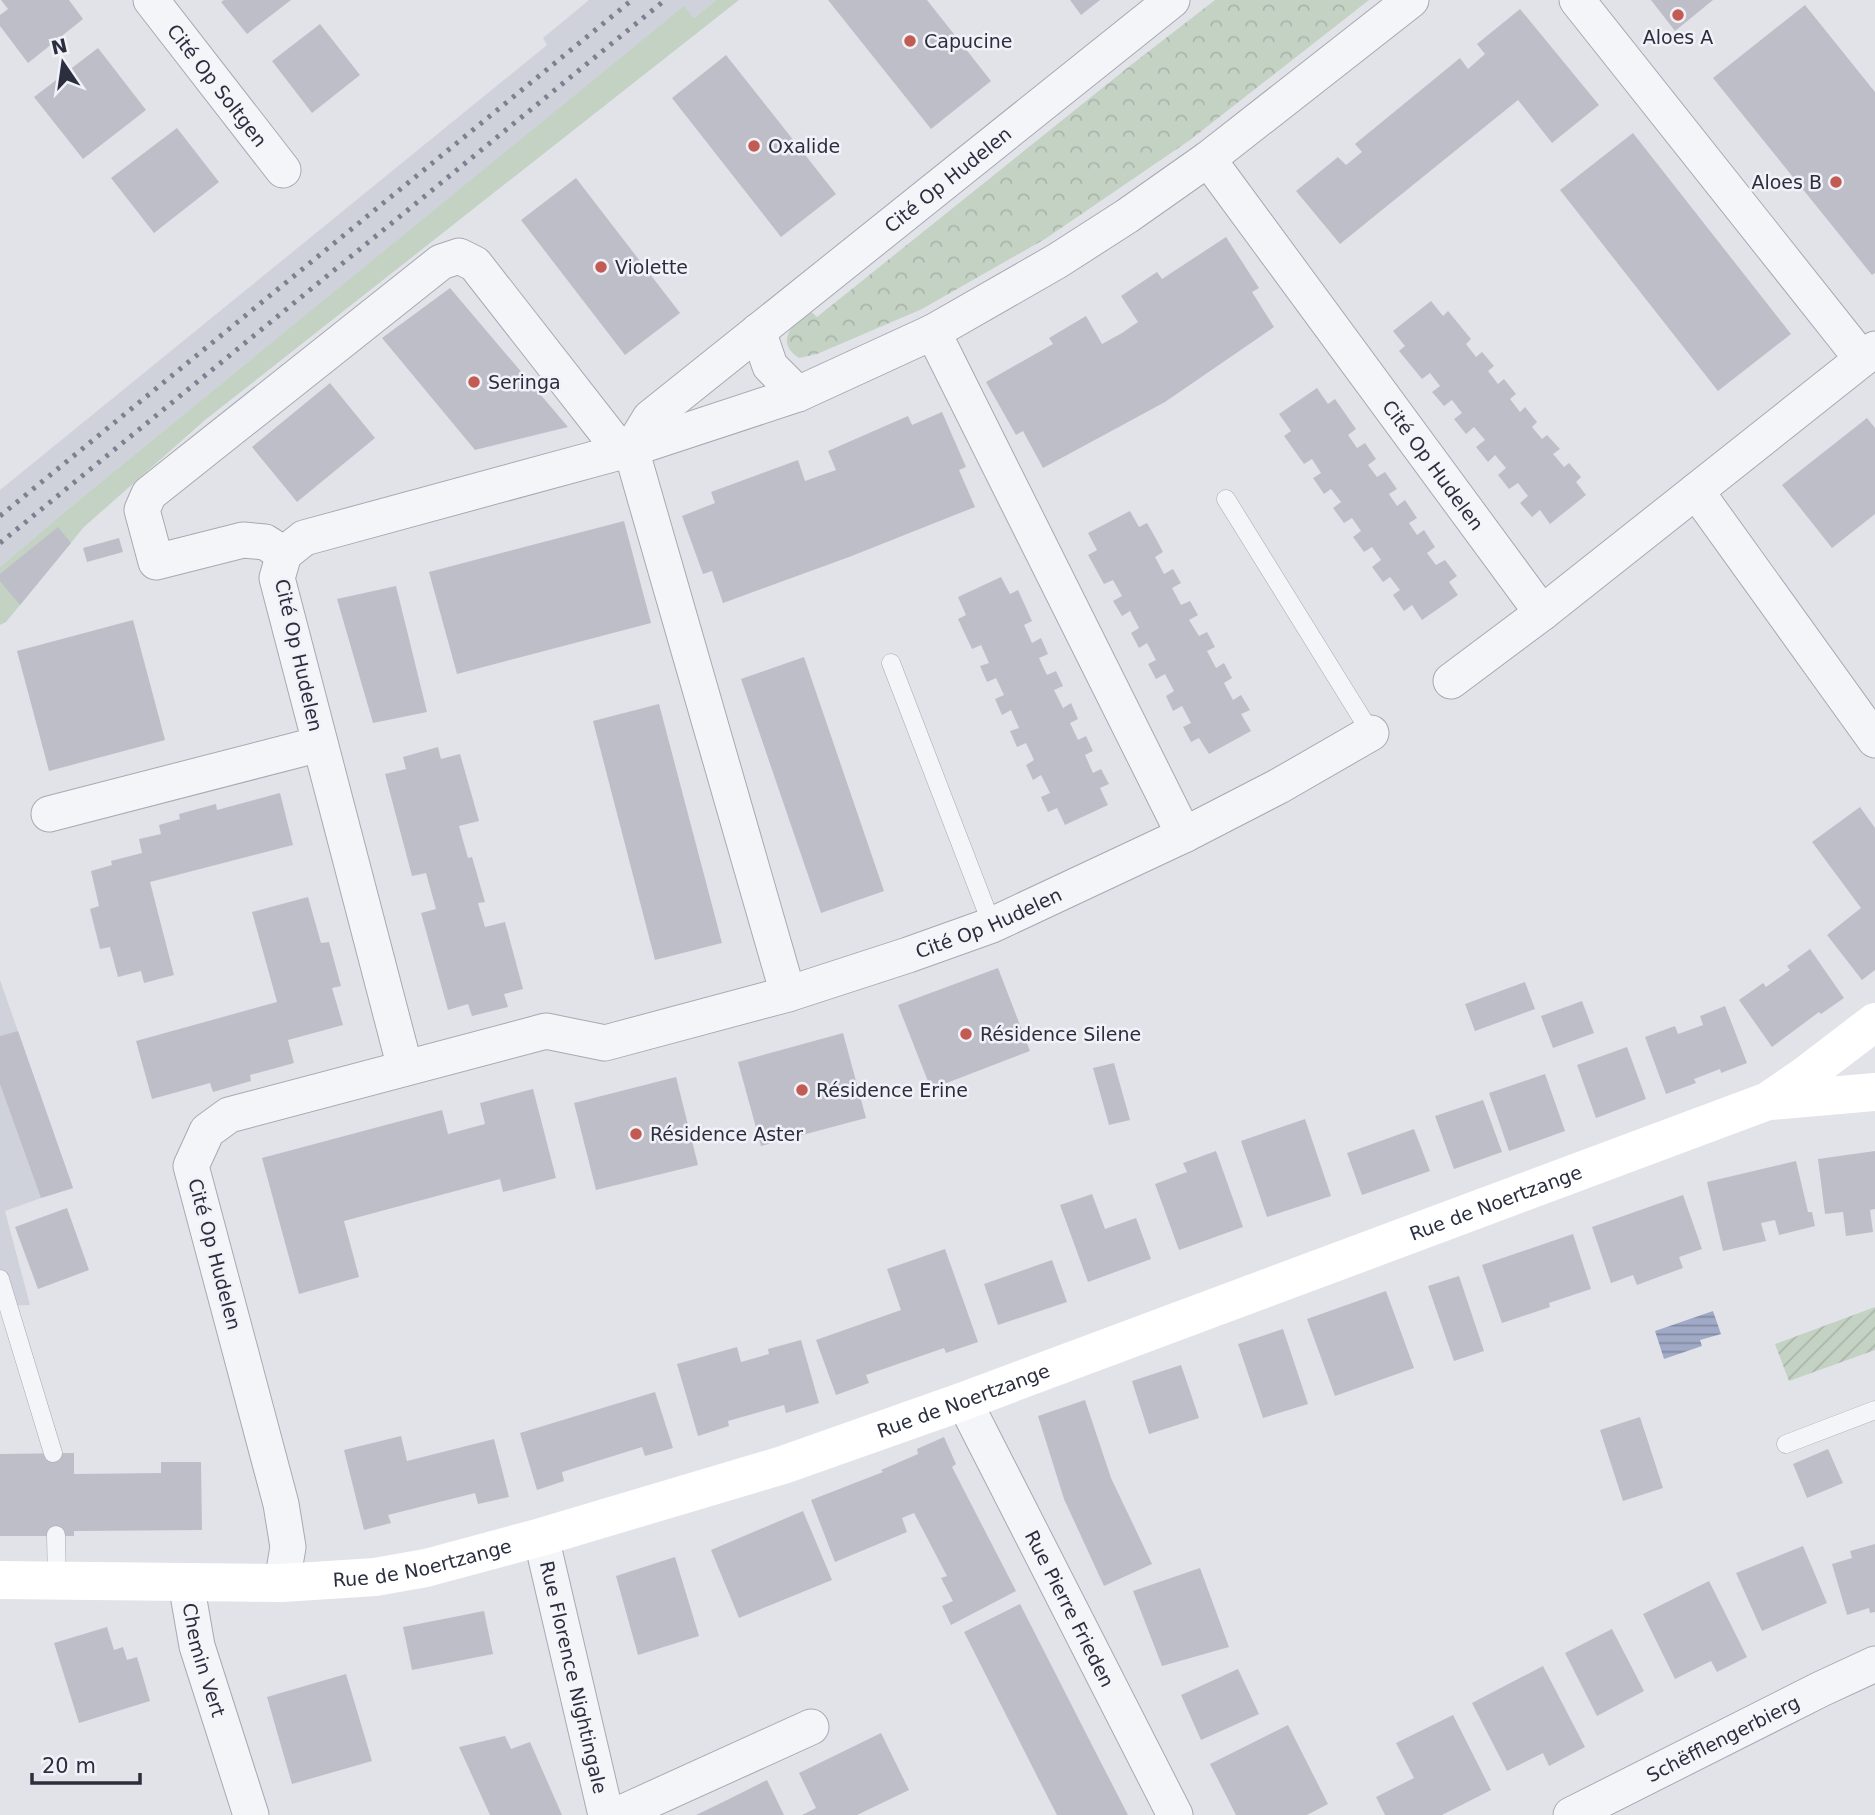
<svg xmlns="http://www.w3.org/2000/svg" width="1875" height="1815" font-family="'DejaVu Sans',sans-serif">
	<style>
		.built { fill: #d0d2db }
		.grass { fill: #c4d2c4 }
		.park { fill: url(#park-crowns) }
		.garden { fill: url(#garden-furrows) }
		.water { fill: url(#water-rules) }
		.building { fill: #bdbec8 }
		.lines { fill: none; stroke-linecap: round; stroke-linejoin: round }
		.lane-casing { stroke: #a7a9b3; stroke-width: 19 }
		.street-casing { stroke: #a7a9b3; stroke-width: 37 }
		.lane { stroke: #f4f5f8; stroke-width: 18 }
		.street { stroke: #f4f5f8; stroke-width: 35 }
		.secondary { stroke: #fff; stroke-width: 38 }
		.rail { stroke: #7d8091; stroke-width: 5; stroke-dasharray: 3.5 7; stroke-linecap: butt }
		.poi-dot { fill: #c25b53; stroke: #f1f2f7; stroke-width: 2.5 }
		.labels { text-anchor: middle; stroke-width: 5; stroke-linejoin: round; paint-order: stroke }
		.poi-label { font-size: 19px; fill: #2b2e3f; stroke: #f1f2f7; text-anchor: start }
		.street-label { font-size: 19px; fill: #2b2e3f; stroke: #f1f2f7 }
	</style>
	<defs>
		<pattern id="park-crowns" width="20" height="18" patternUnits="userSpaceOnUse" patternTransform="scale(1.75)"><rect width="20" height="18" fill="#c4d2c4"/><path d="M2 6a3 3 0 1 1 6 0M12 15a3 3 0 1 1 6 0" fill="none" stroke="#a9b5a9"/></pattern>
		<pattern id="garden-furrows" width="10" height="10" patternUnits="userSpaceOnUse" patternTransform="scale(1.75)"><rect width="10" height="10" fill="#c4d2c4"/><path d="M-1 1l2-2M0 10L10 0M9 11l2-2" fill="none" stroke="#a9b5a9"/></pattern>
		<pattern id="water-rules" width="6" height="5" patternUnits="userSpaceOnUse" patternTransform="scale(1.75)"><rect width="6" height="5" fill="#a0aac6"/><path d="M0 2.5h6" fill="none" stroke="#838ba2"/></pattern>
	</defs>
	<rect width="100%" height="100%" fill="#e2e3e9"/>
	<!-- built -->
	<path class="built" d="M589 0H716L694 18 684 7 68 509 0 567V490L547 45 543 38Z
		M0 980 73 1188 41 1198 5 1211 30 1305 0 1306Z"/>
	<!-- grass -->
	<path class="grass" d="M716 0H739L205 420 84 527 6 622 0 625V567L68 509 684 6 694 18Z"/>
	<!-- park -->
	<path class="park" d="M1215 0H1369L1190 140 1045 239 922 309 817 354 799 358C774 342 793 324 808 309L817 317 1131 65Z"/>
	<!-- garden -->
	<path class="garden" d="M1875 1307V1350L1789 1381 1775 1344Z"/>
	<!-- water -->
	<path class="water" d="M1713 1311 1721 1334 1700 1340 1702 1346 1664 1359 1655 1331Z"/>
	<!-- building -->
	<path class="building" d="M1 0H69L83 19 28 63 0 26V15L8 9Z
		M224 0H291L247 34 221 2Z
		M828 0H927L991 81 931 129Z
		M1070 0H1100L1081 15Z
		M1651 0H1713L1675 31Z
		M1805 5 1875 92V273L1872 275 1713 78Z
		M1520 9 1599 105 1552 143 1518 100 1340 244 1296 191 1338 157 1346 165 1362 152 1355 144 1460 58 1468 69 1485 54 1477 44Z
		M320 24 360 75 312 113 272 61Z
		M98 48 146 110 83 159 34 97Z
		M726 55 836 194 781 237 672 98Z
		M177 128 219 182 154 233 111 178Z
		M1633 133 1791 334 1718 391 1560 190Z
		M576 178 680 313 625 355 521 220Z
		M1226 237 1259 288 1252 292 1274 327 1165 402 1043 468 1023 431 1016 435 986 382 1053 344 1049 338 1086 316 1102 344 1122 333 1138 322 1121 296 1157 272 1162 279Z
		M450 288 568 427 475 450 382 338Z
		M1431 301 1443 316 1448 311 1471 339 1466 344 1476 357 1482 352 1494 366 1488 371 1498 384 1504 379 1516 394 1510 399 1520 412 1525 407 1537 422 1532 427 1542 439 1547 435 1560 449 1553 454 1564 467 1569 463 1581 477 1576 482 1586 495 1550 524 1540 510 1532 517 1520 503 1528 496 1518 483 1509 489 1498 475 1506 468 1495 455 1488 462 1476 447 1485 440 1474 427 1466 434 1454 419 1462 413 1452 400 1444 406 1432 392 1440 386 1430 373 1422 379 1399 351 1405 346 1393 331Z
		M330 383 375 438 297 502 252 447Z
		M1317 388 1328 404 1335 399 1356 429 1348 435 1357 448 1365 443 1376 459 1368 465 1377 477 1385 472 1397 489 1389 494 1397 506 1405 500 1417 518 1409 523 1417 535 1424 530 1435 547 1427 553 1436 565 1445 560 1457 576 1449 582 1458 595 1422 620 1412 605 1404 611 1393 595 1400 590 1390 577 1383 582 1372 567 1381 560 1372 547 1364 552 1353 537 1361 531 1352 518 1344 523 1333 508 1341 502 1331 489 1324 494 1313 478 1321 473 1312 459 1304 464 1284 436 1291 431 1279 414Z
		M942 412 966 467 959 470 975 507 849 557 723 603 712 571 703 574 682 516 715 503 711 492 798 460 805 481 836 470 828 451 908 416 912 425Z
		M1867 418 1875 428V514L1832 548 1782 485Z
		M1130 511 1139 527 1147 523 1155 537 1163 552 1155 557 1164 574 1173 569 1181 583 1172 588 1181 605 1190 601 1198 615 1189 620 1199 636 1207 632 1215 647 1207 651 1216 668 1224 663 1232 678 1224 683 1233 700 1241 695 1250 710 1241 714 1251 731 1209 754 1199 738 1191 742 1183 727 1191 723 1182 706 1173 711 1166 696 1174 691 1165 674 1156 679 1148 664 1156 660 1147 643 1139 648 1131 633 1139 628 1130 611 1122 616 1113 601 1122 596 1113 580 1104 584 1088 555 1097 550 1088 533Z
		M624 521 651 623 457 674 429 572Z
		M58 527 71 543 20 605 0 581V574Z
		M119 538 123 552 87 562 83 548Z
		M1001 577 1010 594 1018 590 1032 621 1024 625 1032 643 1041 638 1048 654 1039 658 1047 675 1056 671 1063 686 1054 690 1063 708 1071 703 1078 719 1070 723 1078 740 1086 736 1093 751 1085 755 1093 773 1101 769 1109 784 1100 788 1108 805 1065 825 1057 808 1048 812 1041 797 1050 793 1041 775 1033 780 1026 765 1034 760 1026 743 1017 747 1010 731 1019 728 1011 710 1002 715 995 699 1004 695 996 678 987 682 980 666 989 663 981 645 972 649 958 619 966 615 958 597Z
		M396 586 427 712 373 723 337 599Z
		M133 620 165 740 49 771 17 651Z
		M804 657 884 891 821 913 741 679Z
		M659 704 722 943 655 960 593 721Z
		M438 747 441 759 460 754 479 821 459 826 468 858 472 857 485 902 478 903 485 927 505 922 523 989 504 994 508 1007 472 1016 468 1004 448 1010 421 913 436 909 426 873 412 876 385 774 406 769 403 757Z
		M280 793 293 845 150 882 174 975 144 983 141 971 118 977 110 947 100 949 90 909 99 906 91 871 112 865 111 861 142 853 139 839 161 834 159 825 180 819 179 814 216 804 217 810Z
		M1860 807 1875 828V970L1862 980 1827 935 1861 908 1812 842Z
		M308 897 321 943 329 942 341 986 332 988 343 1025 288 1040 294 1063 250 1075 251 1081 213 1092 210 1083 152 1099 136 1041 277 1002 252 912Z
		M1810 949 1844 998 1821 1014 1819 1012 1772 1047 1739 1000 1763 983 1766 987 1790 970 1787 966Z
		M998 968 1030 1051 931 1089 898 1005Z
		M1525 982 1535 1009 1475 1031 1465 1004Z
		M1582 1001 1594 1033 1553 1048 1541 1016Z
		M1725 1006 1747 1063 1721 1073 1720 1069 1694 1079 1696 1083 1666 1094 1645 1037 1675 1026 1678 1034 1703 1025 1700 1016Z
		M18 1031 73 1188 41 1198 0 1084V1036Z
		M843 1033 866 1118 761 1146 738 1062Z
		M1627 1047 1646 1099 1596 1118 1577 1065Z
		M1114 1063 1130 1120 1109 1125 1093 1068Z
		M1545 1074 1565 1131 1509 1151 1489 1093Z
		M676 1077 698 1165 596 1190 574 1103Z
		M533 1089 556 1178 503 1192 500 1179 344 1221 359 1277 299 1294 262 1158 442 1110 448 1134 485 1124 480 1103Z
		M1483 1100 1502 1152 1454 1169 1435 1116Z
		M1305 1119 1331 1196 1267 1217 1241 1141Z
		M1414 1129 1430 1171 1362 1195 1347 1153Z
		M1216 1151 1243 1227 1179 1250 1155 1184 1187 1172 1183 1163Z
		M1875 1151V1209L1870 1210 1873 1232 1846 1236 1843 1212 1825 1214 1818 1159Z
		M1796 1161 1808 1212H1812L1815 1226 1779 1235 1775 1220 1761 1223 1766 1241 1723 1251 1707 1182Z
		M1092 1194 1105 1229 1136 1218 1151 1259 1088 1282 1060 1205Z
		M1683 1195 1702 1249 1679 1257 1683 1268 1661 1276 1637 1285 1633 1275 1611 1283 1592 1227Z
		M67 1208 89 1270 38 1289 15 1227Z
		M1573 1234 1591 1289 1549 1303 1550 1307 1502 1323 1482 1265Z
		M945 1249 978 1342 946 1353 944 1348 866 1375 869 1383 836 1395 816 1340 901 1310 887 1269Z
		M1052 1260 1067 1302 998 1325 984 1284Z
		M1459 1276 1484 1351 1454 1361 1428 1286Z
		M1386 1291 1414 1368 1335 1396 1307 1319Z
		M1283 1329 1308 1404 1263 1418 1238 1344Z
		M801 1340 819 1403 786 1413 784 1405 728 1421 729 1426 698 1436 677 1364 737 1347 741 1362 769 1354 768 1349Z
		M1181 1365 1199 1418 1149 1434 1132 1381Z
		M655 1392 673 1448 645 1456 642 1447 562 1472 564 1481 537 1490 520 1433Z
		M1085 1400 1111 1478 1152 1564 1104 1586 1064 1499 1038 1416Z
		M1640 1417 1663 1488 1623 1501 1600 1430Z
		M401 1436 407 1461 494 1439 509 1497 478 1504 475 1493 388 1515 391 1523 364 1530 344 1450Z
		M944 1437 956 1464 952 1467 1016 1591 951 1625 942 1606 953 1601 941 1578 947 1576 914 1513 902 1518 907 1532 835 1562 811 1500 883 1472 881 1470 918 1454 917 1449Z
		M1828 1449 1843 1483 1807 1498 1793 1464Z
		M74 1453V1474L161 1473V1462H201L202 1530 74 1531V1536H0V1454Z
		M803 1511 832 1580 739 1618 711 1550Z
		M1875 1544V1612L1870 1613 1869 1608 1847 1615 1832 1564 1852 1558 1850 1551Z
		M1803 1546 1827 1603 1762 1631 1736 1573Z
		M675 1557 699 1636 638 1655 616 1576Z
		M1200 1568 1229 1647 1162 1666 1133 1591Z
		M1709 1581 1747 1657 1717 1672 1711 1661 1675 1679 1643 1614Z
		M1020 1604 1095 1751 1128 1815H1057L1039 1780 964 1632Z
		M484 1611 493 1654 412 1670 403 1627Z
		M107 1627 114 1650 123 1647 127 1660 137 1657 150 1701 79 1723 54 1643Z
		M1612 1629 1644 1691 1597 1716 1565 1653Z
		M1543 1666 1585 1747 1549 1766 1543 1753 1507 1771 1472 1703Z
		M1238 1669 1259 1714 1201 1740 1181 1695Z
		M346 1674 372 1761 292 1784 267 1697Z
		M1453 1715 1491 1790 1442 1815H1385L1376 1797 1414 1778 1396 1743Z
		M1288 1725 1328 1804 1307 1815H1236L1210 1764Z
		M881 1733 909 1790 857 1815H802L816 1808 799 1773Z
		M505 1736 511 1749 530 1742 562 1815H490L459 1747Z
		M767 1780 784 1815H696L721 1803Z"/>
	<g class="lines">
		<!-- lane casing -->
		<g class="lane-casing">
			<path id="lane" d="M1226 499 1371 733
				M891 663 992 925
				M0 1279 53 1453
				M1786 1444 1875 1410
				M56 1535 57 1581"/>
		</g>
		<!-- street casing -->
		<g class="street-casing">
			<g id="street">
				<path id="s1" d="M151 0 283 170"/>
				<path d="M1577 0 1862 359"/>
				<path id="s2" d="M1208 159 1542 613"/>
				<path d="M758 331 770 366 798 394"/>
				<path d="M933 332 1184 835"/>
				<path d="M1696 491 1875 349"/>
				<path d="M284 554 265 542 243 540 156 562 142 510 149 494 441 262 459 256 475 264 621 451"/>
				<path d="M1451 681 1542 613 1696 491 1875 740"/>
				<path d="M49 814 320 744"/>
				<path id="s3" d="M788 994 631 449 650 418 1172 0"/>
				<path d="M405 1068 277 578 284 554 304 538 631 449 798 394 933 332 1057 261 1127 216 1208 159 1411 0"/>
				<path id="s4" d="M964 1401 1175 1815"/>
				<path id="s5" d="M541 1537 606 1815"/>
				<path id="s6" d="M186 1583 197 1646 251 1815"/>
				<path id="s7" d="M282 1583 288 1547 281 1504 191 1166 207 1131 229 1115 546 1031 605 1043 788 994 908 955 992 925 1184 835 1279 786 1371 733"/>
				<path d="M617 1815 811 1727"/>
				<path id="s8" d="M1571 1815 1821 1689 1875 1664"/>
			</g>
		</g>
		<!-- lane -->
		<use href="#lane" class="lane"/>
		<!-- street -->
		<use href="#street" class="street"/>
		<!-- secondary -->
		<g class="secondary">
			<path d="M1770 1101 1875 1092"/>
			<path id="s9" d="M0 1580 282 1583 375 1577 426 1568 541 1537 783 1465 964 1401 1768 1101 1803 1077 1875 1022"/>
		</g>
		<!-- rail -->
		<path class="rail" d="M0 516 632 0
			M0 543 665 0"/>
	</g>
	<!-- markers -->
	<g class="poi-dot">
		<circle cx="1678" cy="15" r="7"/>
		<circle cx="910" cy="41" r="7"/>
		<circle cx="754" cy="146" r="7"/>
		<circle cx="1836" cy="182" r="7"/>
		<circle cx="601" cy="267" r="7"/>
		<circle cx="474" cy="382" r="7"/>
		<circle cx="966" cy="1034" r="7"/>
		<circle cx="802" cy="1090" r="7"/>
		<circle cx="636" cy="1134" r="7"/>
	</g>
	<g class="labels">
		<!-- poi labels -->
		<g class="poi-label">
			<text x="1678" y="44" text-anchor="middle">Aloes A</text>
			<text x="924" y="48">Capucine</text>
			<text x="768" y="153">Oxalide</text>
			<text x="1822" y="189" text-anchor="end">Aloes B</text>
			<text x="615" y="274">Violette</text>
			<text x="488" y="389">Seringa</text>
			<text x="980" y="1041">Résidence Silene</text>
			<text x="816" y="1097">Résidence Erine</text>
			<text x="650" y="1141">Résidence Aster</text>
		</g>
		<!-- street labels -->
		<g class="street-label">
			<text dy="7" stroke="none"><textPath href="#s1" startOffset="108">Cité Op Soltgen</textPath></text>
			<text dy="7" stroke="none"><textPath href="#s3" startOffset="985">Cité Op Hudelen</textPath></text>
			<text dy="7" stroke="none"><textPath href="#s2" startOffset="380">Cité Op Hudelen</textPath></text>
			<text transform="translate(299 655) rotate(77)" y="7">Cité Op Hudelen</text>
			<text dy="7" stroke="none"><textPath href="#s7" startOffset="1286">Cité Op Hudelen</textPath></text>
			<text dy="7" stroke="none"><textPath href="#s9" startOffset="1558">Rue de Noertzange</textPath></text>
			<text transform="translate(215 1254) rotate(75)" y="7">Cité Op Hudelen</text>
			<text dy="7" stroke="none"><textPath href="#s9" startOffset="990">Rue de Noertzange</textPath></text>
			<text dy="7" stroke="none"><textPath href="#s9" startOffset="424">Rue de Noertzange</textPath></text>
			<text dy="7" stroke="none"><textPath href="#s4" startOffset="233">Rue Pierre Frieden</textPath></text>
			<text dy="7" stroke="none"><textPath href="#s6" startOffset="79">Chemin Vert</textPath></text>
			<text dy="7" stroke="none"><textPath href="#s5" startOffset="144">Rue Florence Nightingale</textPath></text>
			<text dy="7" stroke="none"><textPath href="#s8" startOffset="170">Schëfflengerbierg</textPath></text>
		</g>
	</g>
	<!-- north arrow -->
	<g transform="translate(63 63) rotate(347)" stroke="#f1f2f7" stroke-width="5" paint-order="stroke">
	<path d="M0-5L12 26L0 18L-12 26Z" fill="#2b2e3f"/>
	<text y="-10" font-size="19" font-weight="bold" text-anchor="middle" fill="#2b2e3f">N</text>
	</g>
	<!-- scale -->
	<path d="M32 1773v10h108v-10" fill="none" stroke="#2b2e3f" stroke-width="3.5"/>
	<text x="42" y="1773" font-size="21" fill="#2b2e3f" stroke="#f1f2f7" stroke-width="5" paint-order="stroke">20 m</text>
</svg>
